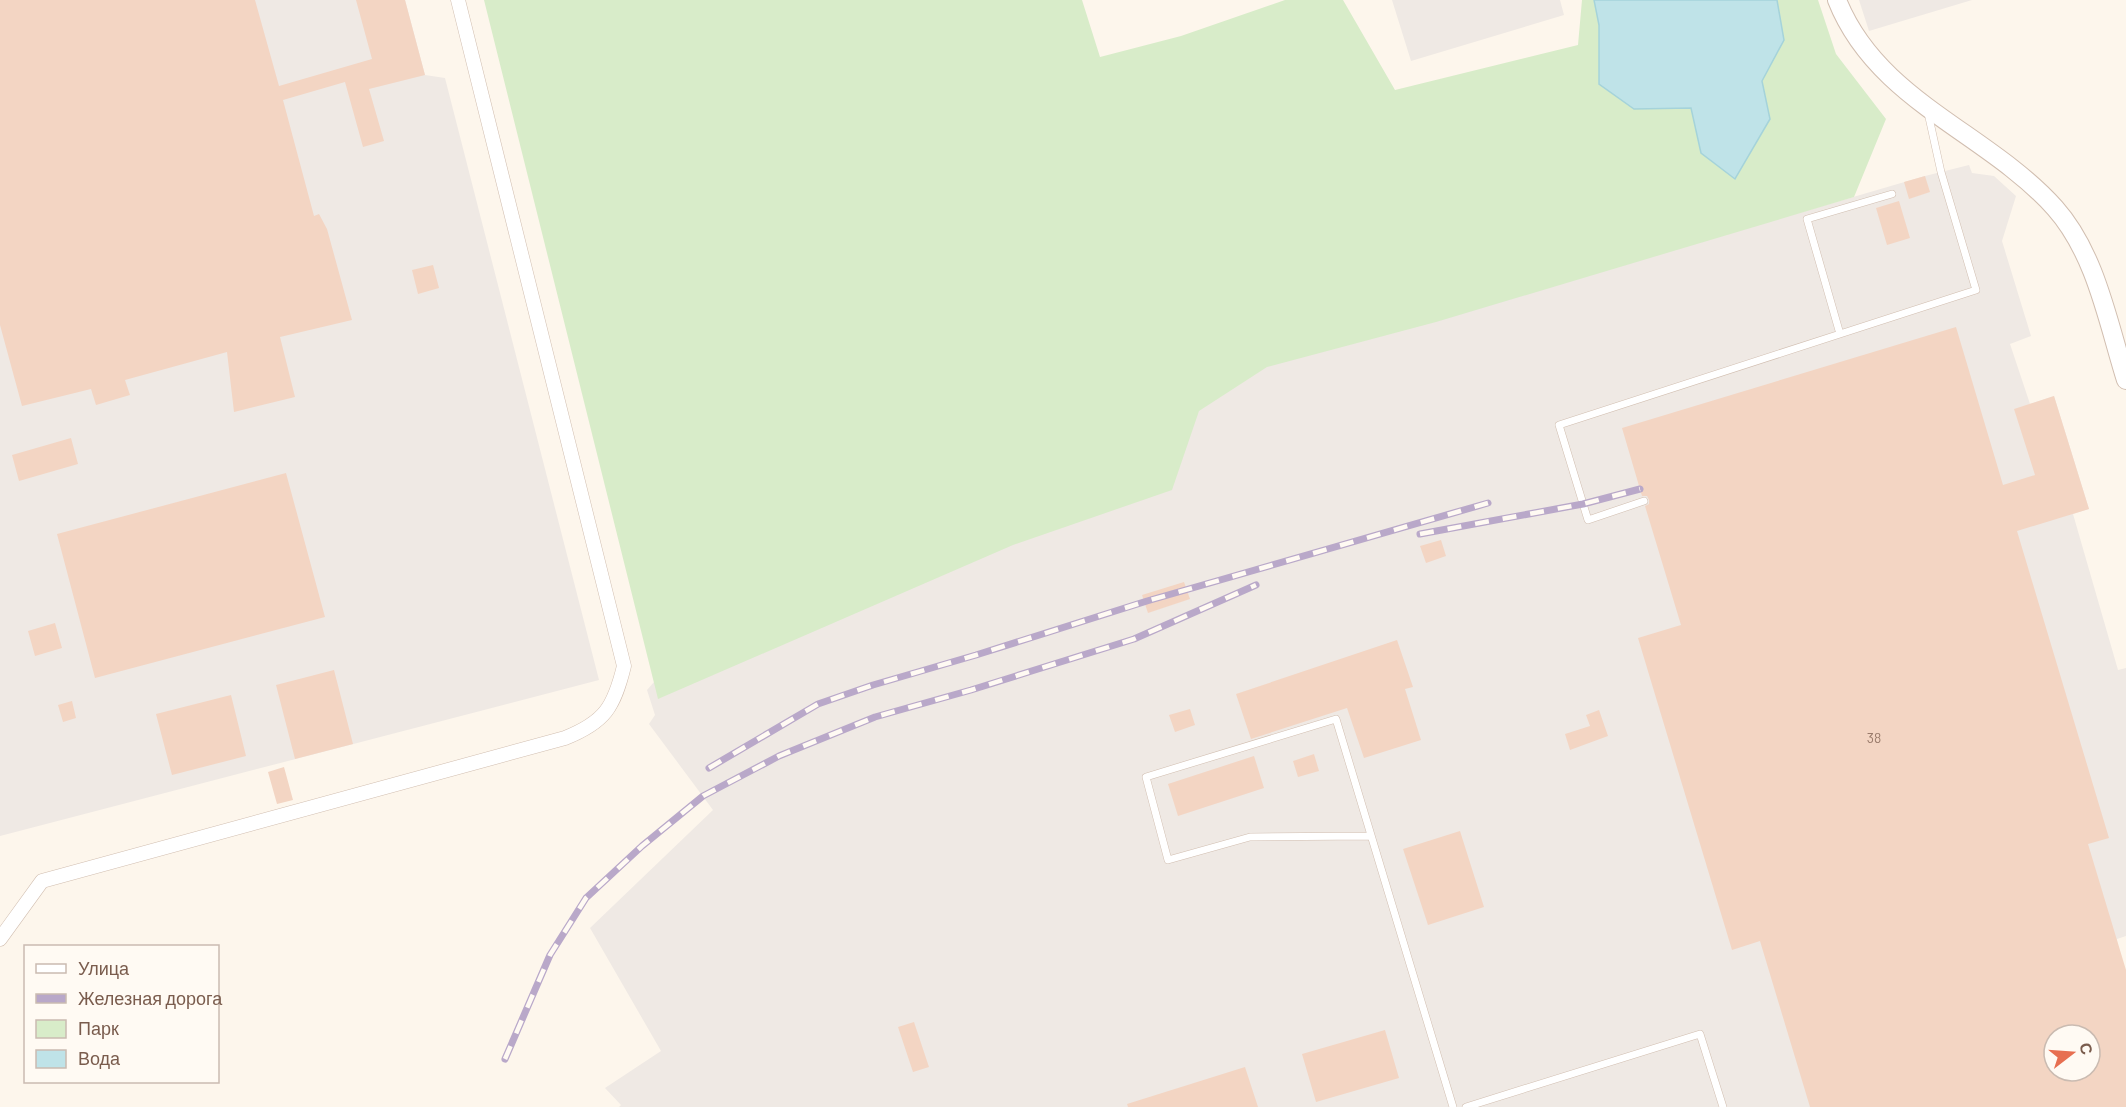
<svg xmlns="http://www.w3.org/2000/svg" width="2126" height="1107" font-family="Barlow,sans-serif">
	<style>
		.industrial { fill: #efe9e4; fill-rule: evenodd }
		.green { fill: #d8ecc9 }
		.water { fill: #bfe3e8; stroke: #a5d3da; stroke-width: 1.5 }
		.building { fill: #f3d5c3; fill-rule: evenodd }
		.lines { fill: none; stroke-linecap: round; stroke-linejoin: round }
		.service-casing { stroke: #d1beb0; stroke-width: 8 }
		.minor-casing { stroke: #d1beb0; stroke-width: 15 }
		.tertiary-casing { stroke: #d1beb0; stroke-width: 20 }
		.service { stroke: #fff; stroke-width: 7 }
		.minor { stroke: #fff; stroke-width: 14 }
		.tertiary { stroke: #fff; stroke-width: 18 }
		.rail-casing { stroke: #b9a8c9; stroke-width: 7 }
		.rail { stroke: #fffaf3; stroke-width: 4.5; stroke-dasharray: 14; stroke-linecap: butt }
		.labels { text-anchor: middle; stroke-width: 4.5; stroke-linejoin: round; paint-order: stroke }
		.number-label { font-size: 14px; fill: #987a6a }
	</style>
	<rect width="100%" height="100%" fill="#fdf6ec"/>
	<!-- industrial -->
	<path class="industrial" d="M0 0H405L425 75 445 78 599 680 0 836Z
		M1392 0H1560L1564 15 1411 61Z
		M1859 0H1972L1869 31Z
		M1969 165 1972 173 1994 176 2016 196 2002 241 2031 336 2010 344 2030 404 2054 396 2089 509 2073 514 2118 670 2126 668V936L2117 939 2126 1107H619L621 1105 605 1088 661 1051 590 928 713 810 649 724 655 715 647 690 662 673 1157 391 1531 291 1925 176ZM2054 1035H2090V1071H2054Z"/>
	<!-- green -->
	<path class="green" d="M484 0H1082L1100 57 1181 36 1285 0H1343L1395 90 1578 45 1582 0H1818L1836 54 1886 119 1854 197 1436 322 1267 367 1199 411 1172 490 1013 545 658 699Z"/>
	<!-- water -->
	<path class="water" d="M1594 0H1777L1784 40 1762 81 1770 119 1735 179 1701 153 1691 108 1634 109 1599 84V25Z"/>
	<!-- building -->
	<path class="building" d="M0 0H255L279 86 372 59 356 0H405L425 75 369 89 384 141 363 147 345 82 283 100 314 216 319 214 327 229 352 320 280 337 295 397 234 412 227 352 125 380 130 395 96 405 91 389 22 406 0 325Z
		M1925 176 1930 192 1909 199 1904 182Z
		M1899 201 1910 238 1887 245 1876 208Z
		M433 265 439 288 418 294 412 270Z
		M1956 327 2003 485 2035 475 2014 409 2054 396 2089 509 2017 531 2109 838 2088 844 2126 970V1107H1810L1760 941 1732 950 1638 638 1681 625 1645 506 1649 504V500L1647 496H1642L1622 428ZM2054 1035H2090V1071H2054Z
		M71 438 78 464 19 481 12 455Z
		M286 473 325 617 95 678 57 534Z
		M1441 540 1446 556 1426 563 1420 546Z
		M1184 582 1190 599 1148 613 1142 595Z
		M55 623 62 648 35 656 28 631Z
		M1397 640 1413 687 1405 689 1421 740 1364 758 1347 708 1251 739 1236 694Z
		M334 670 353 744 295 759 276 685Z
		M231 695 246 756 172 775 156 714Z
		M72 701 76 718 63 722 58 705Z
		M1190 709 1195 725 1175 732 1169 715Z
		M1599 710 1608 736 1570 750 1565 734 1590 726 1586 715Z
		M1314 754 1319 771 1298 777 1293 761Z
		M1254 756 1264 788 1178 816 1168 784Z
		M284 767 293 800 277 804 268 772Z
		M1460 831 1484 907 1428 925 1403 849Z
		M914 1022 929 1067 913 1072 898 1027Z
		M1385 1030 1399 1078 1316 1102 1302 1054Z
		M1245 1067 1258 1107H1128L1127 1104Z"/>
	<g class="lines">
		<!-- service casing -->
		<g class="service-casing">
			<path id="service" d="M1892 194 1807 219 1840 334 1976 290 1941 172 1928 113
				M1644 501 1588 520 1559 425 1840 334
				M1371 836 1250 837 1168 860 1146 777 1336 719 1453 1107
				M1466 1107 1700 1034 1723 1107"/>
		</g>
		<!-- minor casing -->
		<g class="minor-casing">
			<path id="minor" d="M0 939 42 881 565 738C605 722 614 707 624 666L458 0"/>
		</g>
		<!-- tertiary casing -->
		<g class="tertiary-casing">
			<path id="tertiary" d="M1837 0C1877 101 1987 132 2055 208 2096 254 2108 323 2126 380"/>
		</g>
		<!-- service -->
		<use href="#service" class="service"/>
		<!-- minor -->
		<use href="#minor" class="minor"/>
		<!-- tertiary -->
		<use href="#tertiary" class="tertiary"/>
		<!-- rail casing -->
		<g class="rail-casing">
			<path id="rail" d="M1420 534 1583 504 1640 489
				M709 768 818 704 873 685 976 655 1147 601 1488 503
				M505 1059 550 955 586 898 642 846 703 796 779 756 875 717 971 690 1134 639 1256 585"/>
		</g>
		<!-- rail -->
		<use href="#rail" class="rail"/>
	</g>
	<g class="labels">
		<!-- number labels -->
		<g class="number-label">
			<text x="1874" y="743">38</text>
		</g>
	</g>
	<!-- legend -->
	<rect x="24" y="945" width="195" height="138" fill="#fffaf3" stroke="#cabbb1" stroke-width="1.5"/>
	<rect x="36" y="964" width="30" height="9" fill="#ffffff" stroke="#cabbb1" stroke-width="1.5"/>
	<text x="78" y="975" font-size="18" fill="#7a5c4d">Улица</text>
	<rect x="36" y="994" width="30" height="9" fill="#b9a8c9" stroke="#cabbb1" stroke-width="1.5"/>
	<text x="78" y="1005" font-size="18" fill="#7a5c4d">Железная дорога</text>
	<rect x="36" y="1020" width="30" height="18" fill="#d8ecc9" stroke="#cabbb1" stroke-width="1.5"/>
	<text x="78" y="1035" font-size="18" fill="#7a5c4d">Парк</text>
	<rect x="36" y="1050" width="30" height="18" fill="#bfe3e8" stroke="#cabbb1" stroke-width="1.5"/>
	<text x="78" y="1065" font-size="18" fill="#7a5c4d">Вода</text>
	<!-- north arrow -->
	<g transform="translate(2072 1053) rotate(73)"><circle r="28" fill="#fffaf3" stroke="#cabbb1" stroke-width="1.5"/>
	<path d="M0-4.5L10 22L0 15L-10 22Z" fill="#e76f51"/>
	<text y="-9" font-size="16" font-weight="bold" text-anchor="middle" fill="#7a5c4d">С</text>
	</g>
</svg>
